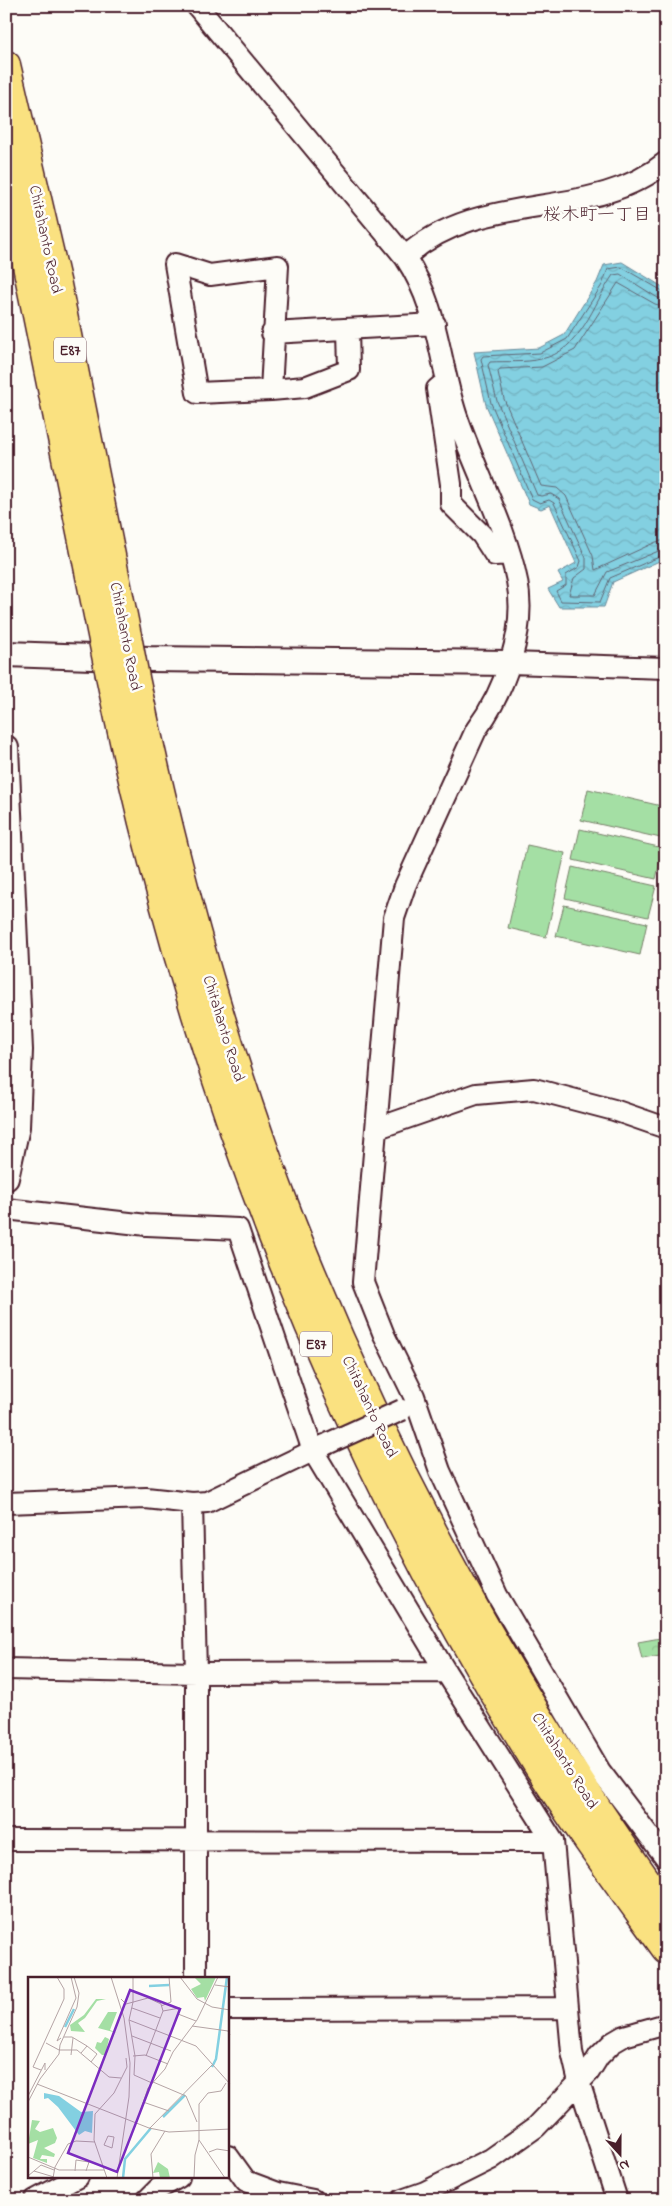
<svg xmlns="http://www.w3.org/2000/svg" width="672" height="2206" font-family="'Indie Flower','Klee One',sans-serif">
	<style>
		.grass { fill: #a4dfa4; stroke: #777f68 }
		.forest { fill: url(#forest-crowns); stroke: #777f68 }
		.water { fill: url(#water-waves); stroke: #6c8998 }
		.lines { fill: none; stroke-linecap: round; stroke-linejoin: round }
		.shore { stroke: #616674; stroke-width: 1 }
		.minor-casing { stroke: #4a1f2b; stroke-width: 24 }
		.tertiary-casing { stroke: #4a1f2b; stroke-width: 28 }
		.motorway-casing { stroke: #4a1f2b; stroke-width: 31 }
		.minor { stroke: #fdfcf7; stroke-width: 20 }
		.tertiary { stroke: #fdfcf7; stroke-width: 24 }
		.motorway { stroke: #fae180; stroke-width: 28 }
		.minor-bridge-casing { stroke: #4a1f2b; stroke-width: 24; stroke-linecap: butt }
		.motorway-bridge-casing { stroke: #4a1f2b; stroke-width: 31; stroke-linecap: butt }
		.minor-bridge { stroke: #fdfcf7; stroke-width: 20 }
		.motorway-bridge { stroke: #fae180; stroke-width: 28 }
		.labels { text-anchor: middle; stroke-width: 5; stroke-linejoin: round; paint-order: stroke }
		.shield { fill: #fdfcf7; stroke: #806168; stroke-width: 1 }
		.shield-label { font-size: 15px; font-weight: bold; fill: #4a1f2b }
		.street-label { font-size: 16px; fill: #4a1f2b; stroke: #fdfcf7 }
		.neighbourhood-label { font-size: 18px; fill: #4a1f2b; stroke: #fdfcf7 }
		.inset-river { fill: none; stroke: #83d0e1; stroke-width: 2.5 }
		.inset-road { fill: none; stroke: #b5a4a5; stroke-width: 1 }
		.view { fill: #7b2cbf; fill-opacity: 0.15; stroke: #7b2cbf; stroke-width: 2.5 }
		.inset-edge { fill: none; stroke: #4a1f2b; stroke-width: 2.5 }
	</style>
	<defs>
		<pattern id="forest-crowns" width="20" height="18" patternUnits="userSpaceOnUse" patternTransform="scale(1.25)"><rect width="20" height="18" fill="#a4dfa4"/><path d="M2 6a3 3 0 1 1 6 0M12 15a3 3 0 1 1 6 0" fill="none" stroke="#8fbf8d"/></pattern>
		<pattern id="water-waves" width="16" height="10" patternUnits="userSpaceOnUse" patternTransform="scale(1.25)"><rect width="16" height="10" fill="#83d0e1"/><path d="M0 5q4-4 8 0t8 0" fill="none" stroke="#73b2c1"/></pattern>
	</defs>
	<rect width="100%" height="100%" fill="#fdfcf7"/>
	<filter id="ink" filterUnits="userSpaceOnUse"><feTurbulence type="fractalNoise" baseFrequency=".02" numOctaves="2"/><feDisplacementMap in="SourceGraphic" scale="10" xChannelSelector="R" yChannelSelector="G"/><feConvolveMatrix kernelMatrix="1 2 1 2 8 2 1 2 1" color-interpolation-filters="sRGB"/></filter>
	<g filter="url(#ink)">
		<!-- grass -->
		<path class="grass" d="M588 789 666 807 665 839 581 820Z
			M580 829 663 848 656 879 573 860Z
			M527 845 565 853 546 937 508 928Z
			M572 867 656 886 648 917 565 898Z
			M564 905 647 923 640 955 556 936Z"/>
		<!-- forest -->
		<path class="forest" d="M666 1637V1655L642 1659 638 1642Z"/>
		<!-- water -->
		<path class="water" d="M622 262 666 289V558L613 582 604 607H559L548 589 563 582 558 573 576 563 550 505 541 509 529 504 486 405 474 352 539 348 564 335 597 282 604 265Z"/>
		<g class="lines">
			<!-- shore -->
			<path class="shore" d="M666 293 621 267 608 269 602 285 567 339 540 353 483 356 481 359 491 403 532 499 540 503 549 500 554 503 581 561 579 567 566 575V585L556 591 561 601 600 602 610 578 666 554
				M666 299 658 298 620 274 613 275C593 304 581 351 541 359 525 363 507 361 490 362L488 365 497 401 537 495 541 496 551 494 559 499 586 558V569L574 578 569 595H595L607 572 666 548
				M666 307 655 304 618 283 575 350 542 367 500 369 498 372 504 399 541 486 557 488 566 496 593 556 595 570 656 542 666 540"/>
			<!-- minor casing -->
			<g class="minor-casing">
				<path id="minor" d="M197 6 405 257C439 308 438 358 456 414 474 468 506 526 517 581 527 629 505 691 476 730L405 886 394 918 363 1282 384 1335 414 1396 440 1471 497 1595 600 1771 666 1858
					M405 257C482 187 590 224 666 162
					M175 264 210 275 278 266 271 390 197 393Z
					M272 333 435 324
					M444 383 437 389 451 484V504L482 535 495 555 510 554
					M271 390 305 387 349 370 348 329
					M510 663 666 668
					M378 1128 476 1094 534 1089 614 1110 666 1128
					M6 1209 147 1225 238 1229 313 1451 446 1672 553 1841 572 2052 579 2082 617 2200
					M6 1503 146 1498 192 1503 207 1502 325 1445
					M192 1503 196 1673V1978
					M6 1669 196 1673 446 1672
					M6 1840 553 1841
					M228 2009 567 2008
					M228 2156 246 2181 278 2193 313 2200
					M35 2200 78 2177
					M147 2200 158 2189 179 2177
					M402 2200 425 2192 491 2159 536 2127 589 2072 599 2056 612 2043 624 2036 666 2024"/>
			</g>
			<!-- tertiary casing -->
			<g class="tertiary-casing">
				<path id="tertiary" d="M6 654 149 659 510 663
					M6 748 20 1050 17 1127 6 1178"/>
			</g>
			<!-- motorway casing -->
			<g class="motorway-casing">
				<path id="motorway" d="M6 65 57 285 127 636
					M6 162 103 640
					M110 675C189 1066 326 1425 537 1764 577 1828 622 1888 666 1949
					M135 678C174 864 223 1049 292 1225 388 1467 514 1697 666 1908"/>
			</g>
			<!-- minor -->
			<use href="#minor" class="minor"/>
			<!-- tertiary -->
			<use href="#tertiary" class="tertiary"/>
			<!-- motorway -->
			<use href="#motorway" class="motorway"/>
			<!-- minor-bridge casing -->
			<g class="minor-bridge-casing">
				<path id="minor-bridge" d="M329 1443 402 1410"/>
			</g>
			<!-- motorway-bridge casing -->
			<g class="motorway-bridge-casing">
				<path id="motorway-bridge" d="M127 636 135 678
					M103 640 110 675"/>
			</g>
			<!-- minor-bridge -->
			<use href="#minor-bridge" class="minor-bridge"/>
			<!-- motorway-bridge -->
			<use href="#motorway-bridge" class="motorway-bridge"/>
		</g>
	</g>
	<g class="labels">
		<!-- shield labels -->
		<g class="shield">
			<rect x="54" y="337.5" width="32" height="25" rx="4"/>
			<rect x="300" y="1331.5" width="32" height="25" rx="4"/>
		</g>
		<g class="shield-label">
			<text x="70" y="355">E87</text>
			<text x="316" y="1349">E87</text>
		</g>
		<!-- street labels -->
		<g class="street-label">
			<text transform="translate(47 239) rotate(78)" y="6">Chitahanto Road</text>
			<text transform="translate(127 636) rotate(79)" y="6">Chitahanto Road</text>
			<text transform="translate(225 1028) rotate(73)" y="6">Chitahanto Road</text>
			<text transform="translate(371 1406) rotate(65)" y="6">Chitahanto Road</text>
			<text transform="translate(566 1760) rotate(58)" y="6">Chitahanto Road</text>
		</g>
		<!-- neighbourhood labels -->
		<g class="neighbourhood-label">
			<text x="597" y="220">桜木町一丁目</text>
		</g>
	</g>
	<!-- overview -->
	<g transform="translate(28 1977)">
		<rect width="201" height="201" fill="#fdfcf7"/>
		<path d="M166 0H188L177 24 176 20 169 21 163 12 173 7ZM68 22H78L69 24 57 41 50 46 57 55 43 54 42 48 56 38ZM80 35H89L82 53 89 56 70 51ZM77 60 81 62 77 78H74L67 71 69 65 73 66ZM4 143 12 144 7 152 12 155 25 151 29 161 27 166 16 171 27 177 26 180 14 178 12 182H19V186L5 181 10 163 0 167ZM130 185 140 192 142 201H132L131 195 125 196Z" fill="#a4dfa4"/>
		<path d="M16 116 31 119 53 135 65 134 64 156 57 154 51 158 30 130 20 121 16 122Z" fill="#83d0e1"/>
		<path class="inset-river" d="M121 9 141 8M37 50 46 32M184 90 188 82 199 0M135 140 157 118M95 201 97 182 123 151"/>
		<path class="inset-road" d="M83 0 96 41 102 86 101 120 89 201M105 0V25L101 43 107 79 106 98 124 106M152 0 169 22 184 30 202 33M187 8 202 10M93 22 98 27 120 21 133 27 135 34 118 79M133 29 143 25 141 0M104 31 132 41M135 34 152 31 150 37 168 44M101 43 168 69 202 107M164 49 200 54 202 58M104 59 143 74M36 60H44L59 69M33 61 29 64 48 21 43 0M18 66 31 73H49L81 100 93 101M53 76 59 69 69 77 63 85M43 78 45 61M105 79 117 78 140 87M13 93 5 90 36 22V12L29 0M125 105 158 119 169 145M9 107 121 151 141 155 202 152M0 119 17 86V93M0 125 12 102 31 77 32 68 49 30 51 16 46 0M115 125 141 134M108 147 120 111 137 92 145 75 169 43 190 0M121 152 184 88M80 159 86 160 84 171 76 168ZM171 163 197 201M181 175 189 172 202 174M0 180 31 193H76M6 194 26 200M47 194 48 183 61 185 58 194M0 199 13 188 26 193M25 201 27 190 40 167 48 164 67 165M79 201 66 163 67 137 86 116 99 90 98 81M125 201 123 177 137 154M166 201 167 178 171 163V127L180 116 193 114 198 106"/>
		<path class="view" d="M102 13 152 32 89 195 40 176Z"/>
		<rect width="201" height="201" class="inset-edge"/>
	</g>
	<!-- margin -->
	<rect width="672" height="2206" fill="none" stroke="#fdfcf7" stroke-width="25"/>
	<rect x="12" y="12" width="647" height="2181" fill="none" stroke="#4a1f2b" stroke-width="2" filter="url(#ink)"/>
	<!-- north arrow -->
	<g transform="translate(620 2154) rotate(159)" stroke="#fdfcf7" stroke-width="4" paint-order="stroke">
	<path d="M0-4L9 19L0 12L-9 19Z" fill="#4a1f2b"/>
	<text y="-8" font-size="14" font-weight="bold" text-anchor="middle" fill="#4a1f2b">N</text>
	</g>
</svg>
